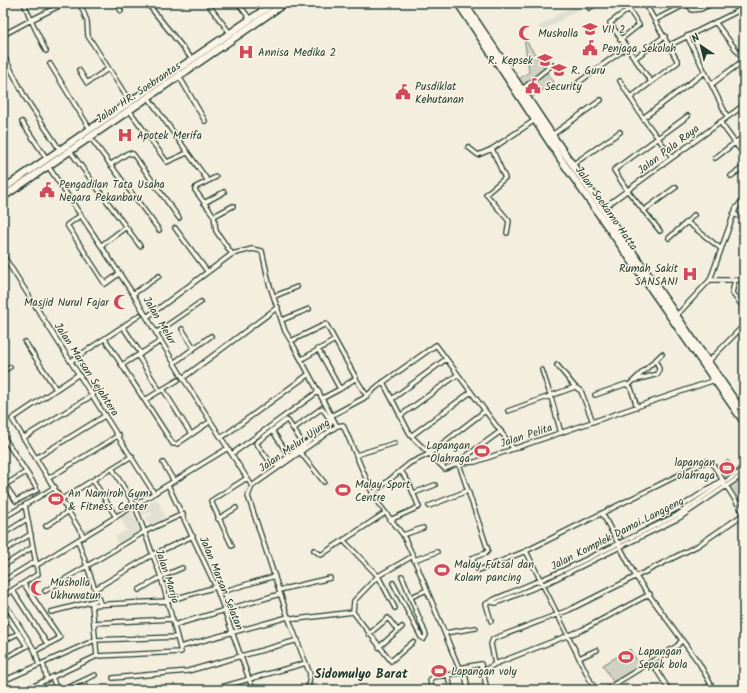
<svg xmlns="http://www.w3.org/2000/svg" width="747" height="693" font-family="Kalam,sans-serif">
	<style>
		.built { fill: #e1dfd0 }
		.green { fill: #d0d1c2; stroke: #78877b }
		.forest { fill: url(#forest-crowns); stroke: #78877b }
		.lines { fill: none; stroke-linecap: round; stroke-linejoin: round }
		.street-casing { stroke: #1f3d34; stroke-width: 6 }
		.primary-casing { stroke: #1f3d34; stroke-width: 9 }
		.street { stroke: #fcf5e5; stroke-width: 3.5 }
		.primary { stroke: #fcf5e5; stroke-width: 6 }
		.labels { text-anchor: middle; stroke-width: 3; stroke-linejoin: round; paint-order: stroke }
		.poi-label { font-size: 11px; fill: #1f3d34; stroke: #fcf5e5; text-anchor: start }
		.street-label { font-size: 11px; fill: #1f3d34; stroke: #fcf5e5 }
		.quarter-label { font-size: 13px; font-weight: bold; fill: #1f3d34; stroke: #fcf5e5 }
	</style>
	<defs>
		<pattern id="forest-crowns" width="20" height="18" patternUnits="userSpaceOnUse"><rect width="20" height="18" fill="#d0d1c2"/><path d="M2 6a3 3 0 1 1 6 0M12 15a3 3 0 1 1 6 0" fill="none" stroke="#b2b4a7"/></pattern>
	</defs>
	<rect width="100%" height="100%" fill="#f3eede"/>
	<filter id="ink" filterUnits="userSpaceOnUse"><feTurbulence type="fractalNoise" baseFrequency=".025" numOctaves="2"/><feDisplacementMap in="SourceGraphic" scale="8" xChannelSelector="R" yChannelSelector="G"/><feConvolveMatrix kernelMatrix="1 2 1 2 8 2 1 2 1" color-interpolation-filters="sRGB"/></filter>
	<g filter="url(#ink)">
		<!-- built -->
		<path class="built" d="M576 3H579L582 7 541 32 538 27Z
			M157 499 165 517 149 525 146 518 152 515 151 512 143 515 139 508Z
			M131 511 142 532 120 545 115 537 127 530 120 517Z"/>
		<!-- green -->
		<path class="green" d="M524 38 545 69 523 86 519 79 529 72Z
			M546 71 554 82 531 98 524 88Z
			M728 460 737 470 724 478 717 466Z
			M630 649 640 666 613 682 603 665Z"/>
		<!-- forest -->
		<path class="forest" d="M744 475V508L728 486Z"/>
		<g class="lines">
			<!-- street casing -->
			<g class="street-casing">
				<path id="street" d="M80 3 87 21 88 36 130 102
					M117 3 121 11
					M147 3 192 59
					M207 3 230 33
					M238 3 250 19
					M688 4 692 10 701 9 713 3
					M627 6 633 3
					M589 8 597 3
					M629 9 610 23 651 82
					M655 20 688 3
					M715 22 744 60
					M3 35 31 20 24 3
					M687 36 727 116
					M620 40 639 25 625 3
					M670 45 744 8
					M46 51 31 20 65 3
					M3 54 26 99 60 150
					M635 58 665 36
					M50 64 90 129
					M79 70 87 83 108 69
					M179 76 205 121
					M620 81 643 118 672 157
					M579 82 626 48
					M712 84 744 60
					M521 90 552 65
					M148 97 208 181
					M630 98 678 62 645 3
					M129 110 167 162 187 153
					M643 118 705 72
					M22 122 47 159
					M720 122 744 155
					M552 135 601 100
					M90 137 159 230
					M468 147 478 155 492 149
					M70 151 126 227 102 245
					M715 158 744 136
					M110 165 128 153 133 154 179 218
					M572 165 620 132
					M48 166 133 294 183 378 252 486
					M731 176 744 167
					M216 177 196 187 195 190 214 216 216 231 232 254 252 249 262 251 269 283 285 331 291 341
					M204 203 224 192
					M602 209 744 105
					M643 211 676 187
					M733 214 744 218
					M81 215 67 225 105 284 120 273
					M214 216 233 206
					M687 222 694 215
					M126 227 140 246
					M175 228 207 271
					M660 231 627 190 614 170 688 116
					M507 233 509 221 486 194 505 178 492 149 535 120
					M669 238 687 222 720 248
					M3 255 154 493
					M710 280H744
					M735 280 732 293 744 308
					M133 294 159 276
					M275 296 297 287
					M676 316 710 280 736 208 744 199
					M147 317 232 254
					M282 320 309 309
					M123 327 141 354
					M182 329 194 348
					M156 333 201 302
					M105 339 173 444H177L208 423
					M25 342 56 389
					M318 349 340 389 323 398
					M138 356 160 391
					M302 359 335 340
					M71 361 140 315
					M175 362 211 336
					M708 362 744 325
					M122 365 161 341
					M557 365 575 387 581 391 593 422
					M542 370 551 397 561 433
					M3 371 10 367
					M79 374 12 419 84 537
					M183 378 278 307
					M356 379 367 396
					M636 380 658 374 659 369 656 360
					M383 382 411 436 445 469 454 465 501 431
					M629 385 662 354
					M163 389 178 380
					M595 395 626 384 631 388 637 407
					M392 399 446 359
					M145 400 163 389 191 434
					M508 411 575 387
					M331 416 364 398 378 386 436 345 513 448
					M400 416 457 375
					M337 426 291 341 326 324 356 378 340 389
					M293 429 322 408 331 421 330 425 277 465 271 463 256 443 286 420 288 421C294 430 300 439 306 448
					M272 430 289 456
					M3 436 36 487 37 490 16 501 3 482
					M411 436 471 392
					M23 438 93 395
					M221 438 309 374
					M300 452 324 482
					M232 454 319 391
					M356 455 395 443
					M36 458 106 415
					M163 463 174 481
					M458 463 475 462 715 380
					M459 464 488 550 486 553 472 558 477 570H479L526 551 707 461 712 463 744 514 697 546 569 610 493 639 491 644 495 664
					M112 468 135 506 161 577 181 652 97 656 92 605 167 601 216 587
					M49 478 119 435
					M93 480 116 517
					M5 485 26 472
					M168 485 216 587 253 690
					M414 493 435 485
					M372 494 410 463 429 454 485 411
					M62 499 132 456
					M429 506 467 491
					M602 513 636 577 682 640 677 646 605 690
					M3 518 55 487
					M218 519 236 508
					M390 520 419 507 409 483 401 471
					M46 526 69 511
					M3 534 27 519
					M403 535 423 528
					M624 536 682 506 722 480
					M343 540 378 576 395 608
					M78 541 100 603
					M232 546 211 501 247 478
					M314 550 321 555 385 513
					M3 551 31 534
					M526 551 595 690
					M414 560 437 552
					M37 565 228 448
					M3 566 33 547
					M3 581 36 561
					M393 583 421 637 424 639 426 635 402 576
					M24 584 60 638 35 651
					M95 589 152 555 193 536
					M139 590 161 577 182 568
					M279 590 330 578
					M13 591 48 645
					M45 591 144 532 183 514
					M218 593 275 576
					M3 596 38 574 25 505
					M411 597 427 590
					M3 600 35 651 39 665
					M491 602 496 603 549 582 679 518 744 474
					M3 610 27 646 3 659
					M51 612 98 600
					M353 612 391 661 413 642
					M288 617 297 619 353 612 354 601 378 576 413 556
					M491 621 486 604 495 599 564 570 677 515 744 469
					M3 622 9 620
					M94 623 173 619
					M174 625 280 594
					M445 633 476 628
					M369 634 388 618 398 631
					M682 640 699 663 714 690
					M3 641 19 633
					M180 647 288 617
					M379 647 402 627
					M579 658 597 650
					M651 661 669 690
					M43 663 47 680
					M459 668 481 664 483 671 495 664 582 630 650 594
					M483 671 487 690
					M448 675 451 690
					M52 677 57 690
					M113 678 188 671 298 640
					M3 681 95 640 177 637
					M25 690 97 656
					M63 690 95 675
					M211 690 306 663
					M308 690 310 674 288 617 248 496 252 486 337 426 343 425 375 499 403 535 413 556 461 673H465L468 690
					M344 690 349 689
					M432 690 430 680 433 677 461 673
					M704 690 711 685"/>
			</g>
			<!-- primary casing -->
			<g class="primary-casing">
				<path id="primary" d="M458 3 564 164 744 422
					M464 3 552 135 744 414
					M3 189 274 3
					M3 197 285 3"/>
			</g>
			<!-- street -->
			<use href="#street" class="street"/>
			<!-- primary -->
			<use href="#primary" class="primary"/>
		</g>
	</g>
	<!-- icons -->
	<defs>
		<g id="school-bare" transform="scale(1.2)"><path d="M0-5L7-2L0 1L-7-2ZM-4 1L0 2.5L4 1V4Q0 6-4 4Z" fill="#d1495b" stroke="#fcf5e5" stroke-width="2.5" paint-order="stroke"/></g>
		<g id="mosque-bare" transform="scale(1.2)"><path d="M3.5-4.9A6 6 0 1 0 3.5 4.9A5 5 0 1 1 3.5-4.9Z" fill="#d1495b" stroke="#fcf5e5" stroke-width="2.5" paint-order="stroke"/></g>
		<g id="civic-bare" transform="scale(1.2)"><path d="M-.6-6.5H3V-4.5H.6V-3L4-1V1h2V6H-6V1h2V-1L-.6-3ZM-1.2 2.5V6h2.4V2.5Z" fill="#d1495b" stroke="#fcf5e5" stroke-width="2.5" paint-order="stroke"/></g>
		<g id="hospital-bare" transform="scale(1.2)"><path d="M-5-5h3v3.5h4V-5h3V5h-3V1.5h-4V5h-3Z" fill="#d1495b" stroke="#fcf5e5" stroke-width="2.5" paint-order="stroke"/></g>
		<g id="university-bare" transform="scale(1.2)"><path d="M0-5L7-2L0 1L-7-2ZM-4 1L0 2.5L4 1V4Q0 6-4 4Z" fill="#d1495b" stroke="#fcf5e5" stroke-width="2.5" paint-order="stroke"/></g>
		<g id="stadium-bare" transform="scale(1.2)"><path d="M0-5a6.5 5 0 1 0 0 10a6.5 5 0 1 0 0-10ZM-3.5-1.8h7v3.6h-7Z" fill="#d1495b" stroke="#fcf5e5" stroke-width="2.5" paint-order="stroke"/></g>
	</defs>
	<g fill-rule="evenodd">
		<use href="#school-bare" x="590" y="29"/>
		<use href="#mosque-bare" x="526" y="33"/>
		<use href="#civic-bare" x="590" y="48"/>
		<use href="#hospital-bare" x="246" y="52"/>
		<use href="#university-bare" x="545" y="60"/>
		<use href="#university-bare" x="559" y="70"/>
		<use href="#civic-bare" x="533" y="86"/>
		<use href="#civic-bare" x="403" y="92"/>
		<use href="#hospital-bare" x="125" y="135"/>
		<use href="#civic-bare" x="47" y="190"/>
		<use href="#hospital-bare" x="690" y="274"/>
		<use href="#mosque-bare" x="121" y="302"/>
		<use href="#stadium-bare" x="482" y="451"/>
		<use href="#stadium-bare" x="727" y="468"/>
		<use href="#stadium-bare" x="343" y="490"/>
		<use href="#stadium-bare" x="56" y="499"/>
		<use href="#stadium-bare" x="442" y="570"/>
		<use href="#mosque-bare" x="38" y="588"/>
		<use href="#stadium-bare" x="626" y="657"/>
		<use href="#stadium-bare" x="439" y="671"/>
	</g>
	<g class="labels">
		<!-- poi labels -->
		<g class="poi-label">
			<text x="602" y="33">VII 2</text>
			<text x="538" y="37">Musholla</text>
			<text x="602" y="52">Penjaga Sekolah</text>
			<text x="258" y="56">Annisa Medika 2</text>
			<text x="533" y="64" text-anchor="end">R. Kepsek</text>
			<text x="571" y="74">R. Guru</text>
			<text x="415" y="90">Pusdiklat<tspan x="415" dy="13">Kehutanan</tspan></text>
			<text x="545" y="90">Security</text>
			<text x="137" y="139">Apotek Merifa</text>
			<text x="59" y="188">Pengadilan Tata Usaha<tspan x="59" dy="13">Negara Pekanbaru</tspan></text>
			<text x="678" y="272" text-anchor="end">Rumah Sakit<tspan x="678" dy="13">SANSANI</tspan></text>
			<text x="109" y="306" text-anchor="end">Masjid Nurul Fajar</text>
			<text x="470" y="449" text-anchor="end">Lapangan<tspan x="470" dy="13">Olahraga</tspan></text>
			<text x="715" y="466" text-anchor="end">lapangan<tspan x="715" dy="13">olahraga</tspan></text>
			<text x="355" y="488">Malay Sport<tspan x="355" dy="13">Centre</tspan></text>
			<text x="68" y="497">An Namiroh Gym<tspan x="68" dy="13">&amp; Fitness Center</tspan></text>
			<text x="454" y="568">Malay Futsal dan<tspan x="454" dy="13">Kolam pancing</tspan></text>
			<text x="50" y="586">Musholla<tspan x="50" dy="13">Ukhuwatun</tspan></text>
			<text x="638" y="655">Lapangan<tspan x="638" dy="13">Sepak bola</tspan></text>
			<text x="451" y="675">Lapangan voly</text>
		</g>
		<!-- street labels -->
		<g class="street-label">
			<text transform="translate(138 92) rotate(-34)" y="4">Jalan HR. Soebrantas</text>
			<text transform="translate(668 149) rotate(-37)" y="4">Jalan Pala Raya</text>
			<text transform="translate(607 208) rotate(55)" y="4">Jalan Soekarno Hatta</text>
			<text transform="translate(160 320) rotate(59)" y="4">Jalan Melur</text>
			<text transform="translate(87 369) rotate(57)" y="4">Jalan Marsan Sejahtera</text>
			<text transform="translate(526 435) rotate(-18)" y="4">Jalan Pelita</text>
			<text transform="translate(294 445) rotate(-35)" y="4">Jalan Melur Ujung</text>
			<text transform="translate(617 533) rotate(-27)" y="4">Jalan Komplek Damai Langgeng</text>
			<text transform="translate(168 576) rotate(72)" y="4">Jalan Marija</text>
			<text transform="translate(222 583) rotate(68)" y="4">Jalan Marsan Selatan</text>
		</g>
		<!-- quarter labels -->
		<g class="quarter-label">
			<text x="361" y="678">Sidomulyo Barat</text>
		</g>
	</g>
	<!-- margin -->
	<rect width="747" height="693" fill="none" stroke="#fcf5e5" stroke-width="16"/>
	<rect x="8" y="8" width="731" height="677" fill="none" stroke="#1f3d34" stroke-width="1.5" filter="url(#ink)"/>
	<!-- north arrow -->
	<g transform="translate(701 46) rotate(325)" stroke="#fcf5e5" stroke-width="3" paint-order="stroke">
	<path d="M0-3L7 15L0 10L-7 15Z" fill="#1f3d34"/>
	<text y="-6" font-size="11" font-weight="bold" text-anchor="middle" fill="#1f3d34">N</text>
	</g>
</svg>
